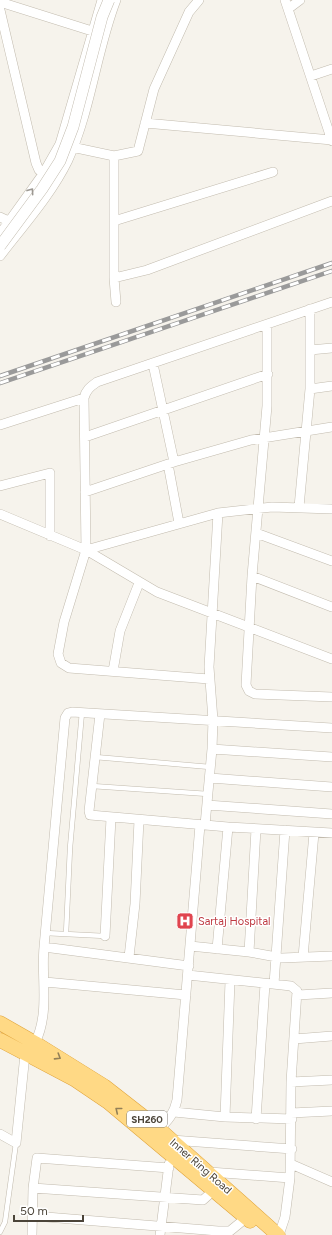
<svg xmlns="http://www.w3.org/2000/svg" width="332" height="1235" font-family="Figtree,sans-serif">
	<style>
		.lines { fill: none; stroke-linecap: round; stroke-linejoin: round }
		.service-casing { stroke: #c2bbae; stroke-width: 5.5 }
		.minor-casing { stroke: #c2bbae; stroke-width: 10 }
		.trunk-casing { stroke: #e0a43c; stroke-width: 15 }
		.service { stroke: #fff; stroke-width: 4.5 }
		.minor { stroke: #fff; stroke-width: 9 }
		.trunk { stroke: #ffd985; stroke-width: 14 }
		.rail-casing { stroke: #9a9a9a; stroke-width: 4.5 }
		.rail { stroke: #fff; stroke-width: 3; stroke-dasharray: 9; stroke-linecap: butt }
		.tertiary-bridge-casing { stroke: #c2bbae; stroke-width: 12; stroke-linecap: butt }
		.tertiary-bridge { stroke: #fff; stroke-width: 11 }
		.oneway { stroke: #9c9892 }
		.oneway2 { stroke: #938057 }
		.labels { text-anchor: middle; stroke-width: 3; stroke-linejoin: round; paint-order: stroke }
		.shield { fill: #fff; stroke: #817c74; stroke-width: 1 }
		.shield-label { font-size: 10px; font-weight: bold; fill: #4b4439 }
		.health-label { font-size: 11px; fill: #be3a42; stroke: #fff; text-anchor: start }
		.street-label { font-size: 11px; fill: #4b4439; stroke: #fff }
	</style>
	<rect width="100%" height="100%" fill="#f6f3ec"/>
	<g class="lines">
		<!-- service casing -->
		<g class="service-casing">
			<path id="service" d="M95 757 210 767
				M92 786 208 794
				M45 933 105 936
				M66 934 70 848 82 712
				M0 1232 5 1222 16 1143"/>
		</g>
		<!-- minor casing -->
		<g class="minor-casing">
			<path id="minor" d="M285 0 332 141
				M0 2 92 31
				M288 9 300 0
				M0 10 36 163 39 170 48 178
				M311 76 332 69
				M145 123 332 140
				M67 146 114 156
				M0 217 13 223
				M114 221 273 172
				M0 234 43 174 60 144 102 0
				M0 256C23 226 51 195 68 160 91 109 96 52 116 0
				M114 278 147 270 332 201
				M116 302 114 278V156L138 151 154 89 189 12 199 0
				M267 325V406L252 576 246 685 249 691 255 694 332 697
				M310 350 332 348
				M153 364 174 462
				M310 389 332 386
				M0 425 84 398
				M85 437 268 374
				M168 464 179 523
				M0 486 50 473V536
				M85 492 174 462 251 440 332 427
				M299 507 310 389V309
				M0 514 86 550 157 592 332 659
				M256 533 332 561
				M86 550 218 513 272 507 332 509
				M252 576 332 607
				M113 671 120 631 139 583
				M209 679 69 668 61 663 58 654 64 622 86 550 84 398C86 390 90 387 97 382L332 302
				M100 714 89 811 90 815 228 827
				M212 749 332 757
				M210 778 332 787
				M207 805 332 814
				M205 825 212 749 213 720 209 667 218 513
				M105 936 111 818
				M190 946 249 952 282 958 332 956
				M44 947 189 966
				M217 949 228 827 332 833
				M249 952 256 829
				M129 957 135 904 139 820
				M303 957 314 833
				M188 975 291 986 297 991 291 1082 290 1178 285 1217 279 1235
				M45 982 186 995
				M274 984 285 830
				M298 995 332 993
				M294 1039 332 1036
				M35 1043C50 1013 41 978 44 947L65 718 68 713 72 712 332 728
				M291 1082 332 1080
				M174 1112 225 1117 292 1119
				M291 1113 332 1111
				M225 1117 230 981
				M256 1119 265 984
				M159 1129C169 1120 174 1113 177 1100L200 825
				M0 1134 16 1143 25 1054
				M172 1140 292 1149
				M291 1164 332 1182
				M210 1172 290 1178
				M33 1188 203 1200 214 1190
				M34 1216 218 1231H230L246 1218
				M32 1235 33 1188 37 1158 169 1168
				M160 1235 169 1164"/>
		</g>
		<!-- trunk casing -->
		<g class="trunk-casing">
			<path id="trunk" d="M0 1023 35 1043 104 1086 159 1129 278 1235
				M0 1040 74 1079 108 1102 250 1221"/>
		</g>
		<!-- service -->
		<use href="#service" class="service"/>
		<!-- minor -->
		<use href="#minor" class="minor"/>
		<!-- trunk -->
		<use href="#trunk" class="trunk"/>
		<!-- rail casing -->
		<g class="rail-casing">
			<path id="rail" d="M0 376 332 263
				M0 383 332 271"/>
		</g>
		<!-- rail -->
		<use href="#rail" class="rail"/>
		<!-- tertiary-bridge casing -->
		<g class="tertiary-bridge-casing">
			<path id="tertiary-bridge" d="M0 246 42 189 60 161 73 127 102 17 109 0"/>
		</g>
		<!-- tertiary-bridge -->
		<use href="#tertiary-bridge" class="tertiary-bridge"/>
	</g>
	<!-- one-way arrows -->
	<defs><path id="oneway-chevron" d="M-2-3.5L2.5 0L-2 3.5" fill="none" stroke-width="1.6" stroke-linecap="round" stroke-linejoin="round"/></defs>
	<use class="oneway" href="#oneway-chevron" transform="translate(31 191) rotate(-54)"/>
	<g class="oneway2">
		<use href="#oneway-chevron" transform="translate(58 1057) rotate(32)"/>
		<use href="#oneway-chevron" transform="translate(118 1110) rotate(-141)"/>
	</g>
	<!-- icons -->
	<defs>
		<g id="hospital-square" transform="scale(0.9)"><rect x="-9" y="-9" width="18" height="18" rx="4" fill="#e0444e" stroke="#fff"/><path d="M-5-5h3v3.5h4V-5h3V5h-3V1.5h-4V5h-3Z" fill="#fff"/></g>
	</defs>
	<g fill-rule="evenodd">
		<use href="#hospital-square" x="185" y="921"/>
	</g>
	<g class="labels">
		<!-- shield labels -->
		<rect class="shield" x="127" y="1111" width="40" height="16" rx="3"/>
		<g class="shield-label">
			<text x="147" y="1123">SH260</text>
		</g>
		<!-- health labels -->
		<g class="health-label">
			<text x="198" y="925">Sartaj Hospital</text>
		</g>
		<!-- street labels -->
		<g class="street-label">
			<text transform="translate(201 1166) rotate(41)" y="4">Inner Ring Road</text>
		</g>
	</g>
	<!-- scale -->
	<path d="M14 1215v6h69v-6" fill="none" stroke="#4b4439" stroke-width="2"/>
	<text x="20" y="1215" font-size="12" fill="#4b4439" stroke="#ffffff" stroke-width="3" paint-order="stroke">50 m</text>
</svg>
